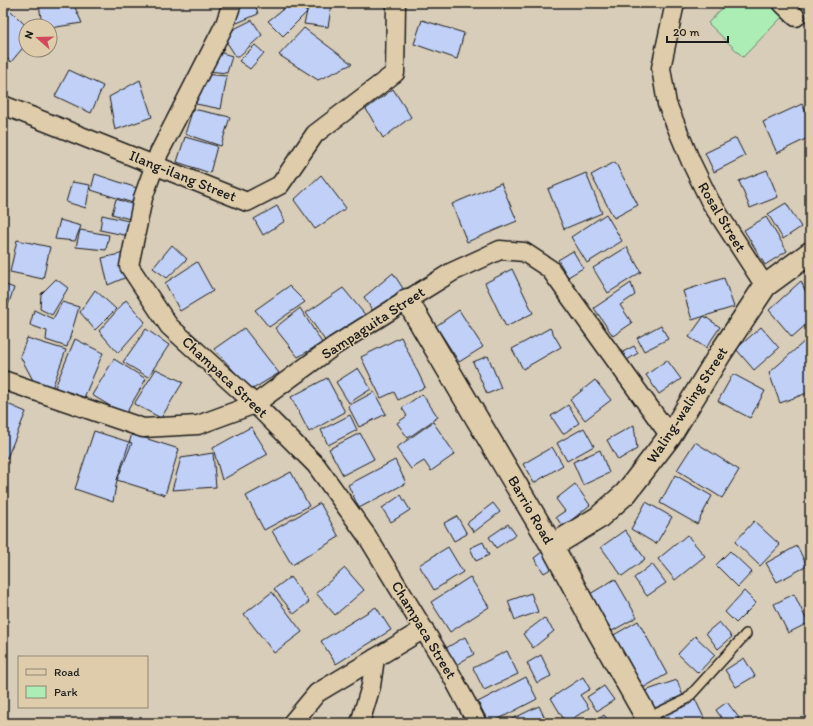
<svg xmlns="http://www.w3.org/2000/svg" width="813" height="726" font-family="Itim,sans-serif">
	<style>
		.green { fill: #acedb5; stroke: #648468 }
		.building { fill: #c0d0f7; stroke: #1c1c1c }
		.lines { fill: none; stroke-linecap: round; stroke-linejoin: round }
		.lane-casing { stroke: #1c1c1c; stroke-width: 12 }
		.street-casing { stroke: #1c1c1c; stroke-width: 21 }
		.secondary-casing { stroke: #1c1c1c; stroke-width: 25 }
		.lane { stroke: #deccaa; stroke-width: 9 }
		.street { stroke: #deccaa; stroke-width: 18 }
		.secondary { stroke: #deccaa; stroke-width: 22 }
		.labels { text-anchor: middle; stroke-width: 3; stroke-linejoin: round; paint-order: stroke }
		.street-label { font-size: 15px; fill: #1c1c1c; stroke: #deccaa }
	</style>
	<rect width="100%" height="100%" fill="#d8cdb9"/>
	<filter id="ink" filterUnits="userSpaceOnUse"><feTurbulence type="fractalNoise" baseFrequency=".025" numOctaves="2"/><feDisplacementMap in="SourceGraphic" scale="8" xChannelSelector="R" yChannelSelector="G"/><feConvolveMatrix kernelMatrix="1 2 1 2 8 2 1 2 1" color-interpolation-filters="sRGB"/></filter>
	<g filter="url(#ink)">
		<!-- green -->
		<path class="green" d="M727 3H768L782 17 743 57 708 23Z"/>
		<!-- building -->
		<path class="building" d="M39 3H73L82 23 50 28V26H42Z
			M244 3H255L258 14 237 23 231 10Z
			M291 3H295L307 12 283 36 268 21Z
			M309 3H332L328 27 304 24Z
			M7 7 26 26V44L11 62 3 54V11Z
			M252 20 262 35 237 58 222 35Z
			M422 20 464 33 457 59 414 44Z
			M304 28 352 64 318 80 279 55Z
			M255 45 264 53 250 69 239 61Z
			M216 51 232 56 227 73 208 71Z
			M69 70 103 86 91 113 55 96Z
			M202 74 227 76 221 109 196 104Z
			M140 80 152 117 115 130 109 97Z
			M393 89 411 117 383 138 366 109Z
			M802 104 810 121V137L777 153 763 122Z
			M193 109 230 117 221 146 185 134Z
			M185 137 217 146 210 173 177 162Z
			M736 138 745 156 714 172 705 153Z
			M615 162 638 205 614 218 591 175Z
			M767 170 778 197 750 208 739 181Z
			M586 173 602 213 564 229 548 189Z
			M95 174 137 188 133 203 91 190Z
			M321 175 346 208 315 229 294 200Z
			M72 182 90 185 86 208 66 202Z
			M501 183 517 221 467 242 452 204Z
			M116 199 137 206 133 220 112 214Z
			M786 203 801 227 783 239 768 214Z
			M277 206 285 221 263 235 254 219Z
			M606 214 622 241 587 263 571 237Z
			M102 215 133 222 129 236 100 230Z
			M766 217 787 251 765 265 744 230Z
			M60 220 81 226 75 241 55 239Z
			M80 230 109 235 106 250 76 247Z
			M17 240 50 247 43 279 10 272Z
			M172 245 187 259 167 278 153 268Z
			M627 247 641 272 608 293 593 268Z
			M573 251 583 268 568 277 558 260Z
			M124 253 129 276 108 285 102 258Z
			M197 262 213 291 180 311 165 283Z
			M512 269 533 313 506 327 485 283Z
			M393 273 404 290 374 313 364 297Z
			M724 278 734 307 692 320 683 291Z
			M56 279 68 288 52 315 40 309 41 294Z
			M801 281 810 302V321L792 337 769 310Z
			M631 283 635 295 620 305 632 323 613 336 594 308Z
			M3 284 14 288 4 317 3 316Z
			M289 286 305 302 269 327 255 310Z
			M343 288 367 317 326 342 306 313Z
			M95 290 116 309 95 330 80 312Z
			M126 300 145 322 118 353 99 331Z
			M62 302 79 307 67 347 46 340 47 331 30 325 34 310 53 319Z
			M300 308 322 343 298 357 275 328Z
			M459 310 483 347 459 362 436 326Z
			M704 316 720 327 706 348 689 337Z
			M661 325 668 339 644 351 637 338Z
			M761 327 779 348 754 370 736 349Z
			M244 328 279 373 251 390 214 349Z
			M550 328 561 347 523 369 512 349Z
			M146 329 169 345 148 377 123 362Z
			M401 337 425 387 398 400 394 392 381 398 361 357Z
			M27 338 66 350 52 388 34 382 20 356Z
			M75 339 103 353 83 400 55 387Z
			M807 339 810 349V392L780 403 769 373Z
			M634 346 638 353 627 360 623 352Z
			M488 356 501 388 487 394 473 362Z
			M114 359 146 379 125 415 92 395Z
			M667 360 681 379 659 394 646 375Z
			M358 368 371 389 349 403 336 382Z
			M156 369 183 382 161 418 134 404Z
			M733 374 765 391 750 418 718 401Z
			M327 378 345 412 309 432 291 397Z
			M595 380 611 400 585 420 570 400Z
			M374 392 386 414 359 427 348 406Z
			M422 394 438 417 408 438 397 423 407 416 402 408Z
			M3 402 26 412 7 458 3 457Z
			M568 405 579 423 563 434 551 416Z
			M350 415 357 430 328 445 321 430Z
			M433 422 455 454 431 471 424 461 411 469 396 448Z
			M634 425 637 449 618 460 607 440Z
			M251 427 268 454 222 480 213 448Z
			M584 428 594 446 567 461 557 443Z
			M94 431 132 443 117 480 113 502 75 489Z
			M360 433 374 459 343 475 329 449Z
			M132 434 179 449 165 495 117 480Z
			M695 442 739 470 722 498 677 470Z
			M552 447 563 465 534 483 523 464Z
			M600 450 609 473 583 485 573 462Z
			M213 453 216 487 172 490 181 458Z
			M395 460 406 483 359 508 348 485Z
			M291 472 309 506 264 530 246 496Z
			M675 475 712 496 697 524 660 503Z
			M575 484 590 505 563 527 556 517 565 511 556 499Z
			M401 495 410 510 391 522 382 508Z
			M646 502 672 517 656 544 631 529Z
			M320 503 339 537 292 565 272 531Z
			M493 503 500 512 474 532 467 523Z
			M457 516 467 534 454 541 444 523Z
			M754 521 780 545 760 566 735 542Z
			M508 524 516 535 496 548 489 537Z
			M625 530 645 559 622 576 601 547Z
			M687 535 705 556 675 580 658 559Z
			M483 542 489 555 476 561 470 548Z
			M797 546 807 566 777 582 766 563Z
			M448 547 463 572 434 590 419 565Z
			M730 551 752 572 738 587 716 565Z
			M542 552 552 568 544 573 534 558Z
			M652 564 666 583 647 596 634 578Z
			M345 568 364 590 335 615 316 593Z
			M290 577 309 602 294 614 274 589Z
			M470 577 489 607 450 632 431 602Z
			M615 579 637 617 612 631 590 594Z
			M744 591 756 603 736 623 725 612Z
			M272 592 302 632 274 653 244 614Z
			M531 593 538 612 515 620 508 601Z
			M794 594 808 623 788 633 774 604Z
			M376 607 391 630 336 664 321 641Z
			M544 618 554 631 533 648 523 634Z
			M638 621 667 674 641 689 612 636Z
			M719 622 732 637 718 649 706 633Z
			M695 636 715 655 698 673 678 654Z
			M465 637 474 654 456 665 446 648Z
			M507 651 518 674 484 690 473 668Z
			M541 655 551 676 537 683 527 663Z
			M744 658 755 676 736 687 725 670Z
			M526 677 537 699 491 723H489L478 702Z
			M583 677 590 689 580 695 589 708 566 723 551 698Z
			M677 680 684 699 649 712 642 692Z
			M604 686 614 700 597 711 587 697Z
			M695 699 705 720 699 723H666L662 715Z
			M727 702 739 718 732 723H725L716 710Z
			M539 706 547 723H504Z
			M308 715 317 723H301Z
			M604 715 610 723H594Z"/>
		<g class="lines">
			<!-- lane casing -->
			<g class="lane-casing">
				<path id="lane" d="M647 718 687 699 746 634"/>
			</g>
			<!-- street casing -->
			<g class="street-casing">
				<path id="street" d="M232 3 225 24 159 153 143 198 129 266 169 326 255 404 316 465 367 536 452 676 477 723
					M675 3 661 68 667 104 691 162 710 201 765 286
					M782 3 796 17
					M3 105 247 202 280 185 315 134 395 73 396 3
					M3 380 143 428 198 425 255 404 334 346 407 300 452 272 500 250 524 252 550 269 670 436
					M292 723 317 693 424 629
					M360 723 371 686 375 658"/>
			</g>
			<!-- secondary casing -->
			<g class="secondary-casing">
				<path id="secondary" d="M407 300 552 546 593 622 650 723
					M552 546 598 518 626 493 670 436 720 354 765 286 810 253"/>
			</g>
			<!-- lane -->
			<use href="#lane" class="lane"/>
			<!-- street -->
			<use href="#street" class="street"/>
			<!-- secondary -->
			<use href="#secondary" class="secondary"/>
		</g>
	</g>
	<g class="labels">
		<!-- street labels -->
		<g class="street-label">
			<text transform="translate(183 176) rotate(22)" y="5">Ilang-ilang Street</text>
			<text transform="translate(722 217) rotate(59)" y="5">Rosal Street</text>
			<text transform="translate(373 323) rotate(-33)" y="5">Sampaguita Street</text>
			<text transform="translate(225 377) rotate(43)" y="5">Champaca Street</text>
			<text transform="translate(687 405) rotate(-57)" y="5">Waling-waling Street</text>
			<text transform="translate(531 510) rotate(60)" y="5">Barrio Road</text>
			<text transform="translate(424 630) rotate(59)" y="5">Champaca Street</text>
		</g>
	</g>
	<!-- margin -->
	<rect width="813" height="726" fill="none" stroke="#deccaa" stroke-width="16"/>
	<rect x="8" y="8" width="797" height="710" fill="none" stroke="#1c1c1c" stroke-width="1.5" filter="url(#ink)"/>
	<!-- legend -->
	<rect x="18" y="656" width="130" height="52" fill="#deccaa" stroke="#908671"/>
	<rect x="26" y="669" width="20" height="6" fill="#deccaa" stroke="#908671"/>
	<text x="54" y="676" font-size="12" fill="#1c1c1c">Road</text>
	<rect x="26" y="686" width="20" height="12" fill="#acedb5" stroke="#908671"/>
	<text x="54" y="696" font-size="12" fill="#1c1c1c">Park</text>
	<!-- north arrow -->
	<g transform="translate(38 38) rotate(290)"><circle r="19" fill="#deccaa" stroke="#908671"/>
	<path d="M0-3L7 15L0 10L-7 15Z" fill="#d1495b"/>
	<text y="-6" font-size="11" font-weight="bold" text-anchor="middle" fill="#1c1c1c">N</text>
	</g>
	<!-- scale -->
	<path d="M667 36v6h61v-6" fill="none" stroke="#1c1c1c" stroke-width="2"/>
	<text x="673" y="36" font-size="12" fill="#1c1c1c" stroke="#deccaa" stroke-width="3" paint-order="stroke">20 m</text>
</svg>
